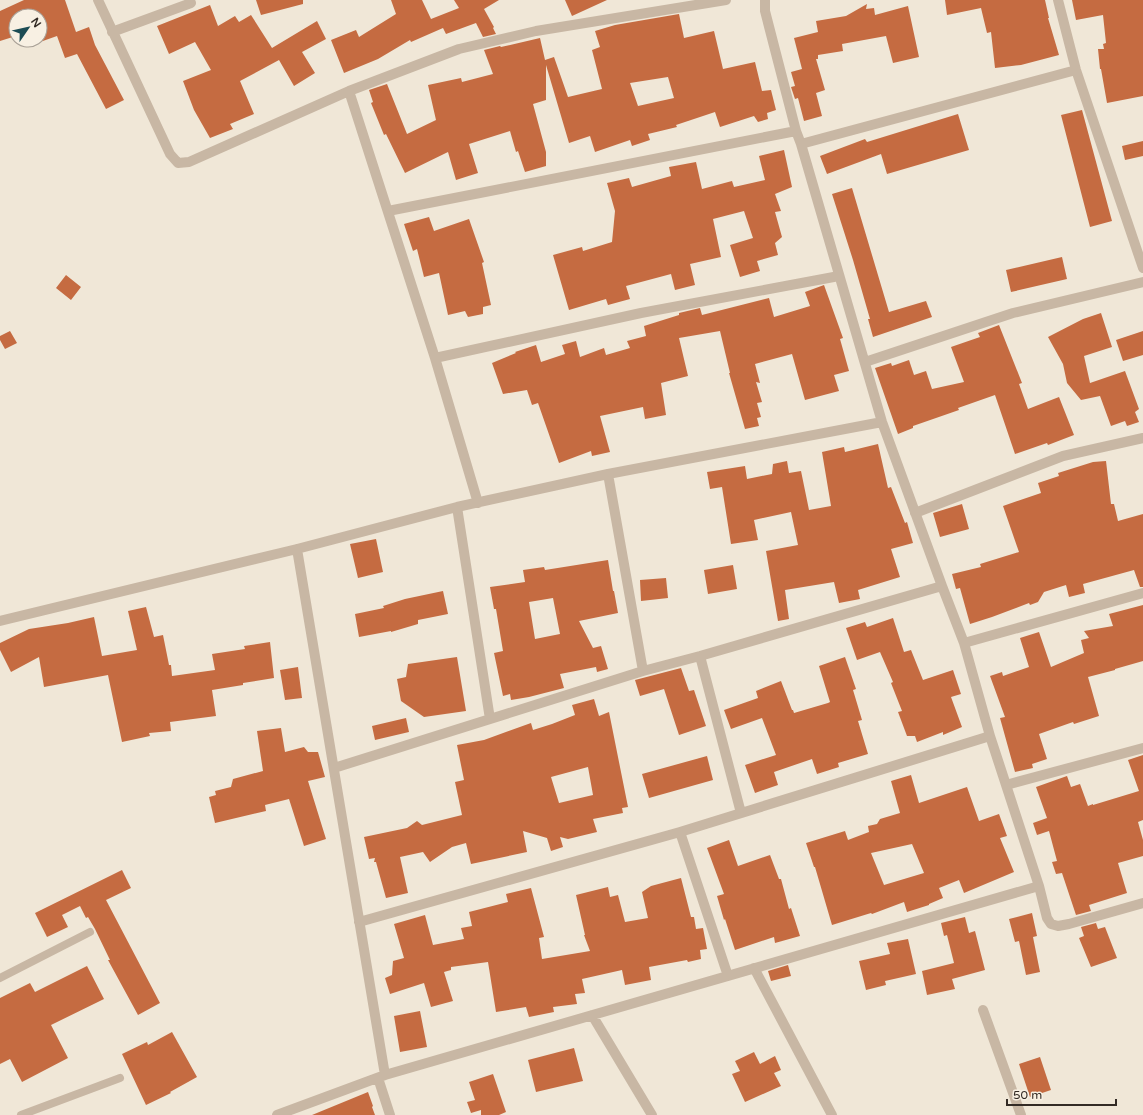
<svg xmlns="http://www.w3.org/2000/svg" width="1143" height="1115" font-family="'Varela Round',sans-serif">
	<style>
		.building { fill: #c56b41; fill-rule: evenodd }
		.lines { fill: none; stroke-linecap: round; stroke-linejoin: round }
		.lane { stroke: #c8b7a4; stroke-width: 8 }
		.street { stroke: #c8b7a4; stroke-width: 10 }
	</style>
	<rect width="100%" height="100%" fill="#f0e7d7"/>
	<!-- building -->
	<path class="building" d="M24 0H65L76 32 89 27 95 45 124 100 106 109 77 54 65 58 57 36 40 42V16H16V36L0 41V11Z
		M256 0H303V4L261 15Z
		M391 0H422L431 19 459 8 454 0H499L484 9 494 27 493 28 496 34 483 37 476 23 446 34 443 28 411 42 410 40 378 59 344 73 331 40 356 30 359 37 396 14Z
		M565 0H607L572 16Z
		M945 0H1045L1049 18H1048L1059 55 1021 65 995 68 991 32 987 33 981 8 947 15Z
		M1072 0H1143V96L1107 103 1101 69H1100L1098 49H1104L1103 44 1106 43 1103 15 1076 20Z
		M867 4 866 9 874 8 875 15 908 6 919 57 893 63 886 36 842 44 843 51 818 55V59H816L825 90 816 93 822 116 804 121 798 98 795 99 791 87 795 86 791 72 802 69 794 38 818 32 816 21 846 16Z
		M210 5 218 26 235 16 239 22 251 15 272 48 317 21 326 39 302 52 315 73 294 86 279 60 240 81 254 114 230 124 233 129 210 138 194 110 183 81 211 70 195 42 169 54 157 26Z
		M679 14 684 38 714 31 723 69 755 62 762 91 771 90 776 110 767 113 768 119 758 122 754 116 720 127 715 112 676 125 677 127 648 134 650 140 632 146 630 140 595 152 590 136 569 143 546 65V100L533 104 546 152V166L525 172 518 151 516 152 510 131 469 144 478 173 456 180 448 152 405 173 386 134 384 135 371 103 373 102 369 90 387 84 407 134 436 120 428 85 461 78 462 82 493 74 484 50 500 46 501 47 540 38 545 60 554 57 568 97 602 89 592 50 600 47 595 31 615 25ZM668 77 674 98 638 106 630 83Z
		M1082 110 1112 221 1090 227 1061 115Z
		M958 114 969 150 887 174 881 154 827 174 820 156 865 139 867 142Z
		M1143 141V156L1125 160 1122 146Z
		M784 150 792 187 775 194 781 211 775 212 782 237 775 243 778 255 757 261 760 271 740 277 730 245 753 238 744 211 713 219 721 257 690 264 695 285 675 290 671 274 626 286 630 299 608 305 606 299 569 310 553 255 582 247 583 251 612 242 615 211 607 183 629 178 632 187 671 176 669 167 696 162 702 189 732 181 734 187 765 180 759 156Z
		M852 188 889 312 926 301 932 317 873 337 868 319H870L853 260 832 194Z
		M429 217 434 231 469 219 484 262 482 263 491 305 483 307V314L468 317 465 311 448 315 439 273 424 277 417 249 413 251 404 224Z
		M1062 257 1067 279 1011 292 1006 270Z
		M66 275 81 287 71 300 56 288Z
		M824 285 843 338 840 339 849 371 834 375 839 391 805 400 792 354 755 364 760 383 756 382 762 402 757 403 761 417 757 418 759 426 745 429 729 373H730L720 331 679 338 688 376 661 383 666 415 645 419 643 407 600 416 610 452 592 456 591 451 559 463 538 403 532 405 527 390 503 394 492 363 516 353 515 352 536 345 541 362 565 354 562 345 576 341 580 357 604 348 606 355 630 348 627 341 646 336 644 326 679 315V313L700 308 702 315 769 298 774 317 810 306 805 292Z
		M1101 313 1112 347 1084 356 1090 383 1125 371 1139 409 1135 412 1139 422 1127 426 1125 421 1111 426 1100 396 1081 400 1067 383 1063 364 1048 337 1083 319Z
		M999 325 1022 383 1019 384 1028 409 1059 397 1074 435 1048 445 1047 443 1015 454 995 395 958 408 959 410 913 426V428L898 434 875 368 891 363 892 366 909 360 914 375 926 371 932 389 964 382 951 347 980 337 978 333Z
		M10 331 17 343 5 349 0 340V336Z
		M1143 331V355L1123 361 1116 340Z
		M878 444 888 488 891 487 905 523 907 522 913 543 891 549 900 577 858 590 860 599 839 603 834 582 785 590 789 619 778 621 766 551 798 545 791 512 754 520 758 540 731 544 722 487 710 489 707 472 745 466 747 479 772 474 773 464 787 461 789 473 801 471 809 510 831 506 822 452 844 447 845 452Z
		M1106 461 1111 504H1114L1118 521 1143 514V587H1140L1134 570 1083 584 1085 593 1069 597 1066 585 1044 592 1038 602 1030 605 1029 603 992 617 970 624 960 588 956 589 952 574 981 567 980 564 1019 552 1003 506 1041 493 1038 483 1059 476 1058 473 1093 462Z
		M962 504 969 529 940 537 933 513Z
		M376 539 383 572 358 578 350 544Z
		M608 560 613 591H614L618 613 579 621 593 648 601 646 608 669 597 672 596 667 560 674 564 688 529 697 511 700 510 694 503 696 494 653 503 651 496 609H494L490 587 525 582 523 570 544 567 545 570ZM553 598 560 634 535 639 529 602Z
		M733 565 737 589 708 594 704 570Z
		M666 578 668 598 641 601 640 580Z
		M443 591 448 614 418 620V624L391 632V631L359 637 355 614 384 608 383 606 405 599Z
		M1143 605V661L1115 669V670L1088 677 1099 716 1074 724 1073 722 1039 734 1047 759 1032 764 1033 768 1015 772 1000 718 1005 717 990 676 1002 672 1003 676 1029 667 1020 638 1039 632 1051 667 1084 653 1081 640 1089 638 1084 631 1113 626 1109 614Z
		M146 607 154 637 163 635 169 665H171L172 676 215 670 212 654 245 649 244 646 270 642 274 678 243 683V685L212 690 216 716 170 722 171 731 149 733 150 736 122 742 108 675 44 687 39 657 11 672 0 650V643L29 629 68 623 94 617 102 656 137 650 128 611Z
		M893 618 904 652 911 650 923 680 953 670 961 694 951 697 962 727 943 735V732L917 742 915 736H907L898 712 902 711 891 683 893 682 880 652 857 660 846 628 865 622 867 627Z
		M457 657 466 711 424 717 401 701 397 679 406 677 408 664Z
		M845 657 856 689 853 690 862 720 858 721 868 754 838 763 839 767 817 774 812 759 774 772 778 785 755 793 745 765 776 755 762 718 731 729 724 710 758 698 756 691 781 681 792 710H793L794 713 828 703 830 702 819 666Z
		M298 667 302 698 285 700 280 670Z
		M681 668 689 691 694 690 706 726 679 735 664 689 640 696 635 680Z
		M594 699 599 716 609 712 628 807 622 808 623 813 593 819 597 832 568 839 560 837 563 847 551 851 547 838 523 831 527 852 471 864 466 843 452 847 430 862 423 852 400 857 408 893 386 898 376 862H374L375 858 369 859 364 837 407 828 417 821 422 825 462 815 455 782 464 780 457 745 484 740 531 723 533 730 552 724 575 715 572 705ZM588 767 593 795 559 803 551 777Z
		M406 718 409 732 375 740 372 726Z
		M281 728 285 752 304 747 308 752H318L325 777 308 781 326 839 304 846 289 799 265 805 266 811 215 823 209 797 216 795 215 791 231 787 233 779 263 771 257 731Z
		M1143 755V820L1138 822 1143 840V856L1118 863 1127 893 1089 905 1091 911 1076 915 1062 873 1056 874 1052 862 1057 861 1049 831 1037 835 1033 823 1047 818 1036 787 1067 776 1071 787 1080 784 1088 806 1093 804V805L1139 791 1128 760Z
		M707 756 713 780 649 798 642 774Z
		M911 775 919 803 967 787 979 821 999 814 1007 836 1000 838 1014 872 964 893 959 880 939 888 943 898 929 904V905L907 912 904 902 872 914 871 913 832 925 815 867H814L806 843 845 831 848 840 869 832 868 826 877 824 880 819 900 813 891 781ZM912 844 924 873 884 885 871 853Z
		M729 840 738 866 770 855 779 879H781L789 909 791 908 800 936 775 943 774 937 735 950 725 919 724 920 717 896 724 894 707 848Z
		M122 870 131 888 106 900 160 1003 138 1015 108 960H110L95 929 88 917 86 918 80 906 62 915 68 927 47 937 35 913Z
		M681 878 691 917H694L696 929 703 928 707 949 700 950 701 959 688 962 687 960 649 967 651 980 625 985 622 970 582 979 585 993 575 994 577 1004 553 1007 554 1012 529 1017 526 1007 496 1012 488 962 451 967V970L444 972 453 1001 431 1007 424 983 390 994 385 978 392 975 393 961 404 958 394 924 425 915 433 945 464 939 461 928 472 926 469 912 508 902 506 894 531 888 544 937 539 938 542 959 590 951 584 935H585L576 895 608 887 610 897 618 895 625 922 648 918 642 892 651 886Z
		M1032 913 1037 936 1033 937 1040 972 1026 975 1019 941 1015 942 1009 919Z
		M965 917 969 933 975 931 985 970 952 979 955 989 927 995 922 971 954 963 947 935 944 936 941 923Z
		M1096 923 1098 929 1105 927 1117 958 1091 967 1079 938 1084 936 1081 927Z
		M908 939 916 974 885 981 886 985 866 990 859 961 890 954 887 943Z
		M788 965 791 976 771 981 768 971Z
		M87 966 104 999 51 1025 68 1058 22 1082 10 1059 0 1064V998L30 983 35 992Z
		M420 1011 427 1047 400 1052 394 1016Z
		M172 1032 197 1077 170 1092 171 1093 146 1105 122 1054 147 1042 148 1045Z
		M574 1048 583 1081 536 1092 528 1060Z
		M754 1052 760 1064 775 1056 781 1070 774 1073 781 1086 745 1102 732 1074 740 1071 735 1061Z
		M1040 1057 1051 1090 1030 1097 1019 1064Z
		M493 1074 506 1112 499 1115H481V1110L471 1113 467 1102 475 1100 469 1082Z
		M368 1092 373 1106 372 1107 375 1115H312Z"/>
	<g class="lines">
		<!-- lane -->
		<path class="lane" d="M0 978 90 932
			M21 1115 120 1078"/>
		<!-- street -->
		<path class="street" d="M98 0 170 154 178 163 189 162 349 91 459 49 536 31 726 0
			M765 0V11L796 131 801 144 882 422 942 586 964 643 990 736 1039 886 1047 918 1051 924 1058 926 1069 924 1143 903
			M1058 0 1076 70 1143 268
			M112 32 191 3
			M349 91 435 358 478 503
			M801 144 1076 70
			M388 211 796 131
			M435 358 641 313 839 276
			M865 362 1013 313 1143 282
			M608 474 643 671
			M457 507 490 719
			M915 513 1063 456 1143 438
			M297 549 385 1075
			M0 621 297 549 457 507 608 474 882 422
			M964 643 1143 593
			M700 656 741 813
			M334 768 643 671 700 656 942 586
			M1006 785 1143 748
			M680 832 728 976
			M359 922 680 832 990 736
			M754 968 832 1115
			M983 1010 1021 1115
			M592 1015 652 1115
			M378 1078 390 1115
			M277 1115 385 1075 1039 886"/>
	</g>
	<!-- north arrow -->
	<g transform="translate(28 28) rotate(56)"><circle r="19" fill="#f8f0e3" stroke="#a9a197"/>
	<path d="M0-3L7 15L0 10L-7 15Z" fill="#1c4c54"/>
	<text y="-6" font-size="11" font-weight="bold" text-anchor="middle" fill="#332b25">N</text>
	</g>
	<!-- scale -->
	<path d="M1007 1099v6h109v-6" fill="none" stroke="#332b25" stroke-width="2"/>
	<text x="1013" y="1099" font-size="12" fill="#332b25" stroke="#f8f0e3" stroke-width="3" paint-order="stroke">50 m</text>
</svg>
